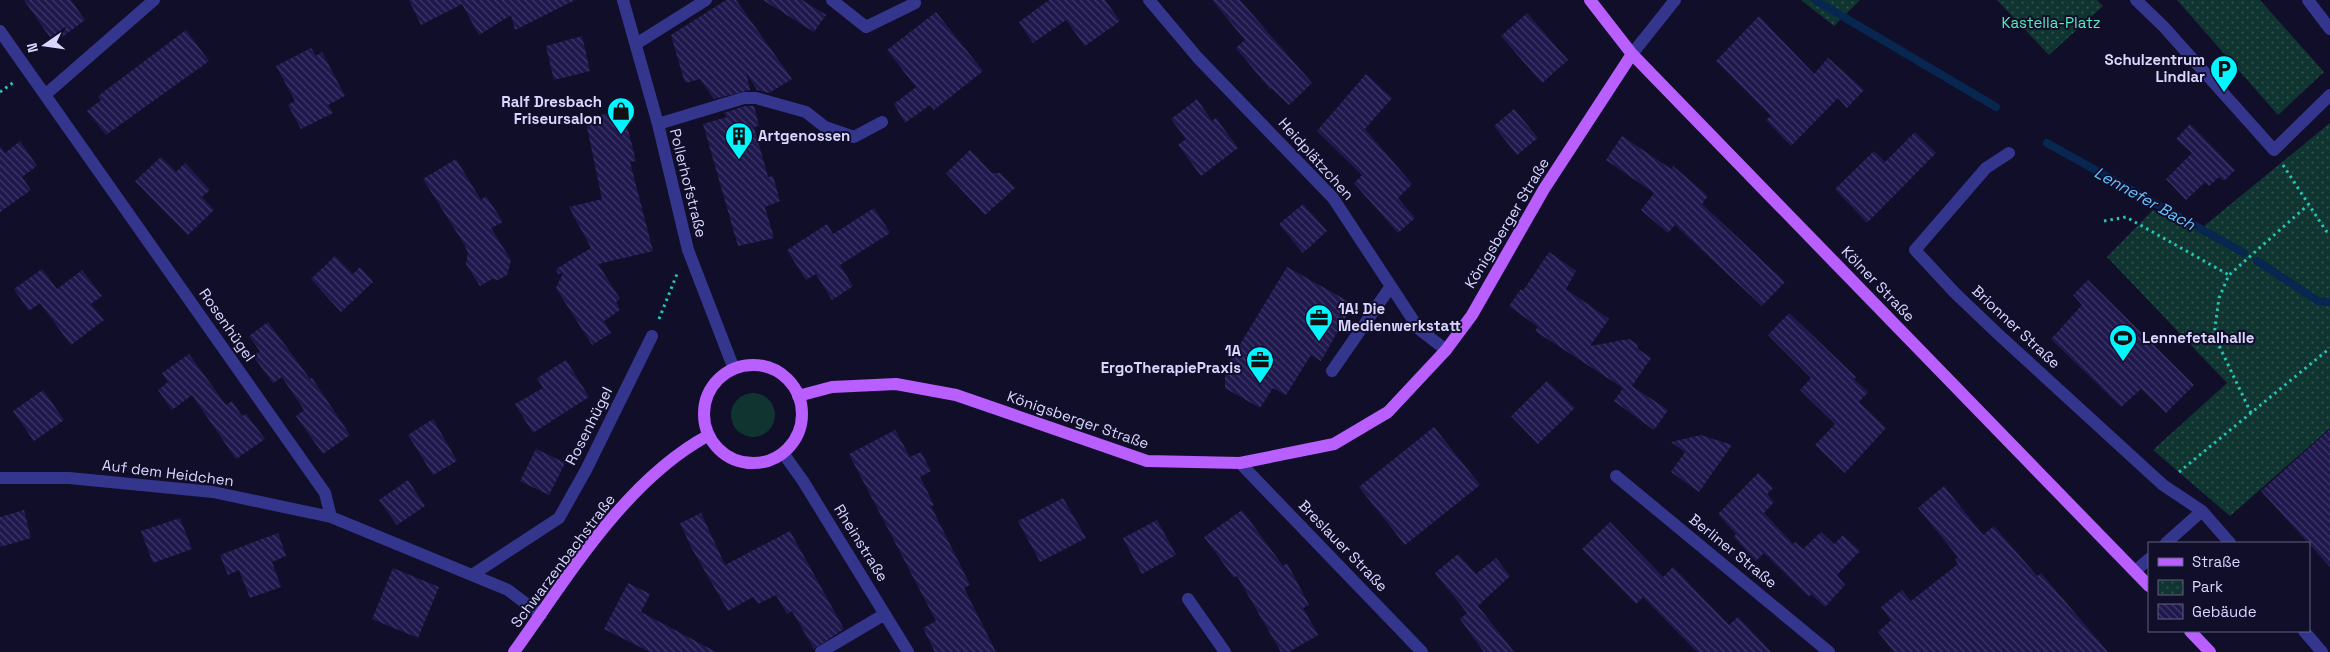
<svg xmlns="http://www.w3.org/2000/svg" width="2330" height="652" font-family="'Space Grotesk',sans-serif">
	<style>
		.green { fill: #103531 }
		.park { fill: url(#park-dots) }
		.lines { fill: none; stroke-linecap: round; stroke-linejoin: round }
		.stream { stroke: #072650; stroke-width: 8 }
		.building { fill: url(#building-back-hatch) }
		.path { stroke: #23c6b3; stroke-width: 3; stroke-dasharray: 2.5 4; stroke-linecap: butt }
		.minor { stroke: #34368e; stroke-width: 12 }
		.major { stroke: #b95eff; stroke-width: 12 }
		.labels { text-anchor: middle; stroke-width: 4; stroke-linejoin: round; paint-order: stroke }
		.park-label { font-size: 15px; fill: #56ecbd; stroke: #110e2a }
		.poi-label { font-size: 15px; font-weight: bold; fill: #d9d7ff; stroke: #110e2a; text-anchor: end }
		.street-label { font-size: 15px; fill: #d9d7ff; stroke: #110e2a }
		.water-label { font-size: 16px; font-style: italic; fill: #65c1ff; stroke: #110e2a }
	</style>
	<defs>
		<pattern id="park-dots" width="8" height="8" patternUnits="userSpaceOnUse" patternTransform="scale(1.25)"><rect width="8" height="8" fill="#103531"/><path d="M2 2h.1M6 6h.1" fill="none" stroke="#325250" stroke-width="1.8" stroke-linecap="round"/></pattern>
		<pattern id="building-back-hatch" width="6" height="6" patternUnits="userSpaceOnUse" patternTransform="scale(1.25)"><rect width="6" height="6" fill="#1f184d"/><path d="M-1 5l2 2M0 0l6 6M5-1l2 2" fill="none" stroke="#3f3968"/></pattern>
	</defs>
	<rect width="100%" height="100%" fill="#110e2a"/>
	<!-- green -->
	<path class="green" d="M731 415a22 22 0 1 1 44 0a22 22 0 1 1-44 0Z"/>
	<!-- park -->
	<path class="park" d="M1801 0H1860L1834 26Z
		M1997 0H2097L2103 6 2049 55Z
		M2177 0H2260L2324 72 2278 115Z
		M2330 123V428L2230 516 2153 450 2227 383 2107 257 2153 210 2198 231Z"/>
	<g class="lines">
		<!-- stream -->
		<path class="stream" d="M1815 0 1996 107
			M2047 143 2244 253
			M2257 261 2318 301 2330 302"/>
	</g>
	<!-- building -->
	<path class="building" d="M24 0H71L85 20 54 43Z
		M409 0H575L515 30 511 15 479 35 462 4 421 25Z
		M726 0H736L792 79 769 93 757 90 746 72 750 90 714 99 700 79 685 83 671 35Z
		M763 0H802L826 15 814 32Z
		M1049 0H1105L1120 21 1085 46 1066 20 1033 43 1019 22Z
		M1212 0H1240L1312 83 1289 105 1271 88 1270 89 1236 48 1245 40Z
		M936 12 983 71 934 110 930 105 905 123 894 104 916 87 887 50Z
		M1527 13 1568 60 1542 83 1501 36Z
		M1759 16 1814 74 1828 58 1864 90 1847 108 1838 98 1791 146 1766 120 1771 116 1716 61Z
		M186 30 209 61 106 135 87 111 101 100 98 96Z
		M582 36 590 71 554 80 546 46Z
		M311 48 316 56 322 52 345 96 328 105 333 113 301 129 288 105 295 101 276 66Z
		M1366 74 1392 98 1365 129 1412 184 1398 198 1415 218 1398 233 1354 183 1362 175 1317 131Z
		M1197 99 1212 121 1216 118 1238 148 1201 176 1178 145 1186 139 1171 119Z
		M745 106H754L759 126 754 127 768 177 773 176 780 201 765 207 774 238 738 246 703 124 727 117 724 113Z
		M1514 109 1538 138 1517 155 1494 126Z
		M623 110 636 161 630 162 653 251 598 264 620 299 616 302 620 310 604 321 611 333 592 345 556 288 563 273 558 274 556 269 591 248 569 207 602 199 586 122 591 120V117Z
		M2190 124 2235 170 2224 181 2219 177 2209 186 2205 182 2186 200 2166 179 2192 153 2176 139Z
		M1915 132 1936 153 1867 223 1835 189 1874 151 1885 162Z
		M1622 136 1671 169 1673 166 1708 196 1702 204 1785 282 1762 306 1675 225 1668 233 1641 210 1654 193 1606 160Z
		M20 141 37 166 22 177 31 190 0 212V146L5 153Z
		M970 150 992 173H1000L1015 188 985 215 946 173Z
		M161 157 176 172 185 163 210 190 202 197 214 210 188 235 135 181Z
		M456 159 481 200 486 196 503 222 491 228 511 260 507 275 498 280 492 279 480 286 466 264 468 253 464 244 423 179Z
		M1303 204 1327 231 1303 253 1279 224Z
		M874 208 890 233 840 265 853 286 832 300 816 274 806 280 787 250 827 224 833 234Z
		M1549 252 1576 271 1566 289 1609 319 1590 346 1629 339 1637 344 1638 349 1651 358 1632 386 1668 410 1654 430 1614 401 1623 388 1535 331 1538 327 1509 306 1521 289 1523 291Z
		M335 256 353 274 360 267 373 282 341 312 311 279Z
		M1287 267 1353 304 1321 361 1311 355 1286 395 1273 388 1260 408 1225 388V369Z
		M42 269 57 289 82 270 102 296 91 304 104 320 71 345 40 303 29 311 14 289Z
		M2088 280 2194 385 2166 413 2141 389 2121 407 2051 339 2082 305 2073 295Z
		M1789 313 1856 377 1854 379 1868 392 1859 402 1886 428 1845 473 1815 445 1835 424 1800 390 1811 378 1768 335Z
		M268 322 310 379 312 378 350 435 323 454 296 416 304 410 282 377 273 383 253 356 260 351 249 336Z
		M189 354 226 405 232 401 242 416 246 414 265 439 236 459 192 395 172 410 158 390 168 382 162 373Z
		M566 360 589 397 533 433 515 404 543 388 537 378Z
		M1547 381 1575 408 1538 444 1511 416Z
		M43 390 64 420 34 441 13 411Z
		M433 419 457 461 433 475 408 435Z
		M1434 427 1480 485 1405 545 1359 487Z
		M2330 429V567L2261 491Z
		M895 430 910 457 921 452 931 471 920 477 934 505 931 506 970 585 964 588 996 652H935L923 628 936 621 849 454Z
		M1701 435 1732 445 1699 492 1671 472 1685 452 1671 442Z
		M536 449 565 463 549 495 520 481Z
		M1758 473 1773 488 1767 494 1774 502 1764 513 1793 544 1795 542 1803 549 1821 532 1834 544 1843 535 1860 551 1837 575 1845 585 1825 607 1811 594 1809 597 1764 553 1756 561 1734 537 1736 534 1718 514Z
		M408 480 425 506 397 525 379 500Z
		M1944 486 1983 535 1994 526 2037 576 2041 573 2108 652H1894L1878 632 1891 620 1881 607 1902 590 1911 601 1958 564 1955 559 1958 557 1918 508Z
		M1063 498 1086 538 1040 562 1018 521Z
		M24 510 31 538 0 547V517Z
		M1242 510 1283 566 1287 563 1309 605 1303 608 1318 635 1289 652H1281L1237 576 1234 578 1204 537Z
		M701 513 725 565 790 531 844 629 814 649 792 611 787 614 776 595 758 604 753 597 728 611 692 549 680 523Z
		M180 518 192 549 153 563 141 531Z
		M1157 520 1176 555 1142 574 1123 538Z
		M1610 522 1663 577 1673 567 1729 625 1738 617 1771 652H1697L1643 597 1636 604 1582 549Z
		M278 533 286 556 272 562 281 587 250 598 239 570 228 575 220 555Z
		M1458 554 1476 574 1496 558 1510 576 1478 606 1514 652H1484L1460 619 1467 613 1435 573Z
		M393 568 439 587 418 638 372 619Z
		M628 583 650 594 641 612 716 652H650L604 629Z"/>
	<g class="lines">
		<!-- path -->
		<path class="path" d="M0 92 14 82
			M2283 165 2326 231 2330 232
			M2104 221 2126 217 2229 275
			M659 319 677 274
			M2251 413 2214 335 2219 298 2229 275 2308 205
			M2179 472 2330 348"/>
		<!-- minor -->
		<path class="minor" d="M623 0 658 124 688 250 734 369
			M832 0 866 27 915 3
			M1149 0 1198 58 1333 198 1419 329 1446 350
			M2136 0 2164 27 2274 150 2330 95
			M2308 0 2330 29
			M0 31 325 493 331 517 508 590 541 615
			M636 44 706 0
			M1632 54 1675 0
			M45 95 154 0
			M658 124 744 98H756L806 112 825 127 854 137 882 122
			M2009 153 1986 168 1915 250 1955 293 1998 334 2163 485 2202 511 2230 543
			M1332 371 1391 286
			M783 453 803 481 908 652
			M1240 463 1422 652
			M1616 476 1829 652
			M0 478H69L213 492 331 517
			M2166 543 2202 511
			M2135 571 2149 559
			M472 575 559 518 586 470 652 336
			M1188 599 1225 652
			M2304 631 2322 652
			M821 652 885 614"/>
		<!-- major -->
		<path class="major" d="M1590 0 1632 54 2149 586
			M704 414a49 49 0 1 1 98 0a49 49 0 1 1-98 0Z
			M798 396 832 387 896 384 956 395 1147 461 1240 463 1334 444 1388 412 1446 350 1472 315 1544 189 1632 54
			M2190 631 2210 652
			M514 652C568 577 625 480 709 435"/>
	</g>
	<!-- icons -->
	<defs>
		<g id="parking-pin" transform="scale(1.4375)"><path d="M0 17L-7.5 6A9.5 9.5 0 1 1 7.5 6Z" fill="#03f5ff" stroke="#110e2a"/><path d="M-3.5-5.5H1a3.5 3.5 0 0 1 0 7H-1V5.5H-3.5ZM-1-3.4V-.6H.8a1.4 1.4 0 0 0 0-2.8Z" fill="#111"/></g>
		<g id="shop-pin" transform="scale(1.4375)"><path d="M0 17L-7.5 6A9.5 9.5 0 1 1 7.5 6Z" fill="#03f5ff" stroke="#110e2a"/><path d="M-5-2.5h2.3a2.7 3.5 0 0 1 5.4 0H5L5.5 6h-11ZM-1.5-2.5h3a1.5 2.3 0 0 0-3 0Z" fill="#111"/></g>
		<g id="building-pin" transform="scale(1.4375)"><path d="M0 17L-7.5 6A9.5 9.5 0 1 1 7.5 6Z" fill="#03f5ff" stroke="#110e2a"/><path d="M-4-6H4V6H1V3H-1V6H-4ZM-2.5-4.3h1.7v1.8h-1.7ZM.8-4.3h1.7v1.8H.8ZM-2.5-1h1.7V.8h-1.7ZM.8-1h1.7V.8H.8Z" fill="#111"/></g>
		<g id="office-pin" transform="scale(1.4375)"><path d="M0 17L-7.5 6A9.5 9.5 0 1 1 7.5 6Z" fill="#03f5ff" stroke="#110e2a"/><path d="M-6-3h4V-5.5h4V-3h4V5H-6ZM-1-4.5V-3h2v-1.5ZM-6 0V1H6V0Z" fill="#111"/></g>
		<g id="stadium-pin" transform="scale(1.4375)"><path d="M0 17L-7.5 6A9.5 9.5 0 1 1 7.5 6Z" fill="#03f5ff" stroke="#110e2a"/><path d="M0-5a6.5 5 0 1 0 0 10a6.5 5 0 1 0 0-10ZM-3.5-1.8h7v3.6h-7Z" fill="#111"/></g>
	</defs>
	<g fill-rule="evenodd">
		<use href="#parking-pin" x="2224" y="69"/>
		<use href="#shop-pin" x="621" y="111"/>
		<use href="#building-pin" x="739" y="136"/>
		<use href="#office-pin" x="1319" y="318"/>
		<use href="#stadium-pin" x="2123" y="338"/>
		<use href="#office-pin" x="1260" y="360"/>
	</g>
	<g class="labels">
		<!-- park labels -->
		<g class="park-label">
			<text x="2051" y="28">Kastella-Platz</text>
		</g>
		<!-- poi labels -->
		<g class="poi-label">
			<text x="2205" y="65">Schulzentrum<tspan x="2205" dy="17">Lindlar</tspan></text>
			<text x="602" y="107">Ralf Dresbach<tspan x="602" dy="17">Friseursalon</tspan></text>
			<text x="758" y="141" text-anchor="start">Artgenossen</text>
			<text x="1338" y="314" text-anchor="start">1A! Die<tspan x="1338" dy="17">Medienwerkstatt</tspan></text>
			<text x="2142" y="343" text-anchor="start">Lennefetalhalle</text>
			<text x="1241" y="356">1A<tspan x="1241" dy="17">ErgoTherapiePraxis</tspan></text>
		</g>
		<!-- street labels -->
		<g class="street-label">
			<text transform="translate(1316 159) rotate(48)" y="5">Heidplätzchen</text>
			<text transform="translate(688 183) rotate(76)" y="5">Pollerhofstraße</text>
			<text transform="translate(1507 223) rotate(-59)" y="5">Königsberger Straße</text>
			<text transform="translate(1878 284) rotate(46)" y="5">Kölner Straße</text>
			<text transform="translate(227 325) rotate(55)" y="5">Rosenhügel</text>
			<text transform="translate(2016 327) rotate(43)" y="5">Brionner Straße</text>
			<text transform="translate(1078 420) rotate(19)" y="5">Königsberger Straße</text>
			<text transform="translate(589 426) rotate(-63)" y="5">Rosenhügel</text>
			<text transform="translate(168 473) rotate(7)" y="5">Auf dem Heidchen</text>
			<text transform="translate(861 543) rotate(58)" y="5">Rheinstraße</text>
			<text transform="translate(1343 546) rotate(46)" y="5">Breslauer Straße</text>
			<text transform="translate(1733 551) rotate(39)" y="5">Berliner Straße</text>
			<text transform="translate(563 561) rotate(-53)" y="5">Schwarzenbachstraße</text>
		</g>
		<!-- water labels -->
		<g class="water-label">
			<text transform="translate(2145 198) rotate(29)" y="6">Lennefer Bach</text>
		</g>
	</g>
	<!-- legend -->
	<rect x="2148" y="542" width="162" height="90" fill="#110e2a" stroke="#615e7f"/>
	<rect x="2158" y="558" width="25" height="8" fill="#b95eff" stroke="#615e7f"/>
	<text x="2192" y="567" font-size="15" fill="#d9d7ff">Straße</text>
	<rect x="2158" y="580" width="25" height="15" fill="url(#park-dots)" stroke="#615e7f"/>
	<text x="2192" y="592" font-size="15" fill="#d9d7ff">Park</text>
	<rect x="2158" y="604" width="25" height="15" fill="url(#building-back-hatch)" stroke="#615e7f"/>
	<text x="2192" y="617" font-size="15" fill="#d9d7ff">Gebäude</text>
	<!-- north arrow -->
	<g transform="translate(45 45) rotate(257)" stroke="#110e2a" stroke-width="4" paint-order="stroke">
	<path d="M0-4L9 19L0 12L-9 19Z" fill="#d9d7ff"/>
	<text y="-8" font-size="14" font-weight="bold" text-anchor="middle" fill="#d9d7ff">N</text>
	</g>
</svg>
